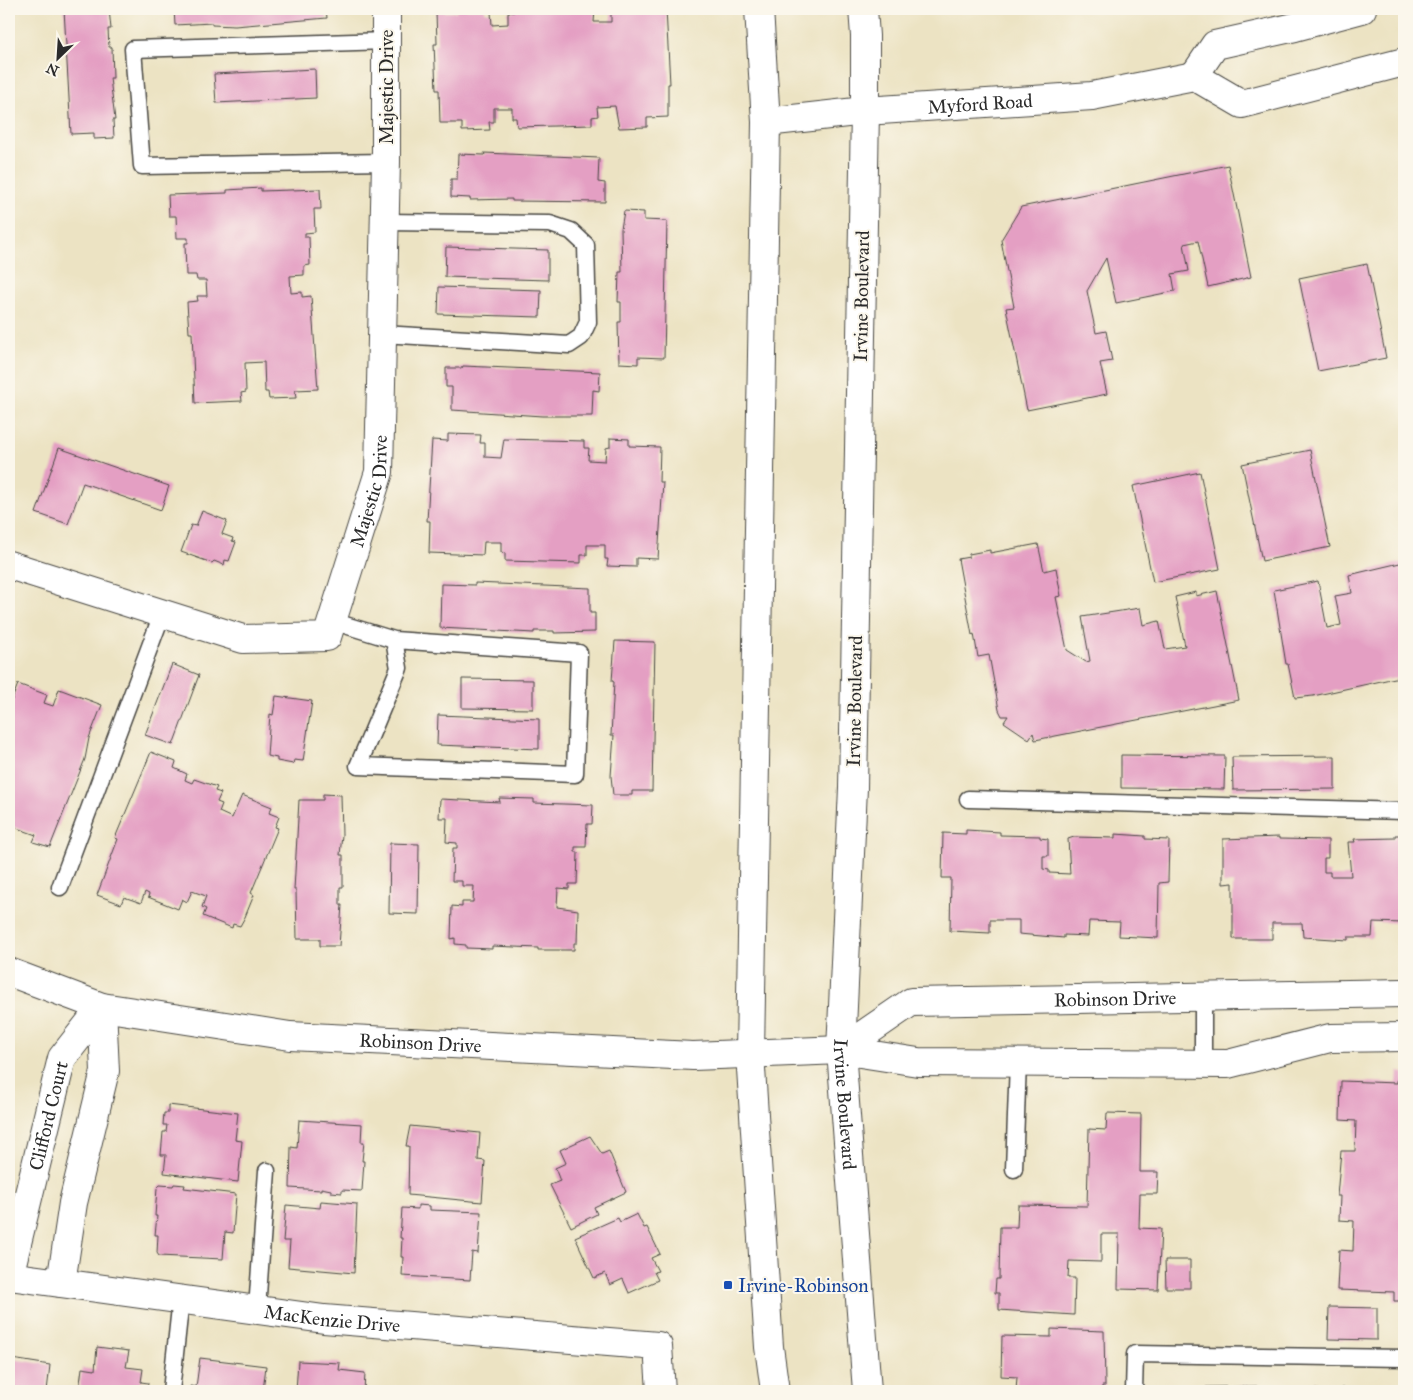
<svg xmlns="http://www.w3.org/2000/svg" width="1413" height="1400" font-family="'IM FELL Great Primer',serif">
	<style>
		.building { fill: #e49fc3 }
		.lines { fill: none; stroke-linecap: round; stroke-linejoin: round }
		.lane-casing { stroke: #484742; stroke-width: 19 }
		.street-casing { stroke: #484742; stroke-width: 30 }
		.secondary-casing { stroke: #484742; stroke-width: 30 }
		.primary-casing { stroke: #484742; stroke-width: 30 }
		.lane { stroke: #fff; stroke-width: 16 }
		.street { stroke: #fff; stroke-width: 28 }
		.secondary { stroke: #fff; stroke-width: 28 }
		.primary { stroke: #fff; stroke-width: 28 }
		.transit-dot { fill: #1a4fb4; stroke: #fbf7ec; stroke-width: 2 }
		.labels { text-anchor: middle; stroke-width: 4; stroke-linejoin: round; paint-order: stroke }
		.street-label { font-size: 19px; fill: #2b2b2b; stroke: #fbf7ec }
		.transit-label { font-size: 19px; fill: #164399; stroke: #fbf7ec; text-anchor: start }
	</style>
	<rect width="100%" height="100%" fill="#fbf7ec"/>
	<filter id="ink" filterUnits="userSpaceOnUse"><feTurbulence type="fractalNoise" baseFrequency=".02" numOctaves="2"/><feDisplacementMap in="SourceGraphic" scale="10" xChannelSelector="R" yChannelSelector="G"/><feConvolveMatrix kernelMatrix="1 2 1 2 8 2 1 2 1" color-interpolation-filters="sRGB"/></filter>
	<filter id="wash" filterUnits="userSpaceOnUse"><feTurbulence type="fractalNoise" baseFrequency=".0096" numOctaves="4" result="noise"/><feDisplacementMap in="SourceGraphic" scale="20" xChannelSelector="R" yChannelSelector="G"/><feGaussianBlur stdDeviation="1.12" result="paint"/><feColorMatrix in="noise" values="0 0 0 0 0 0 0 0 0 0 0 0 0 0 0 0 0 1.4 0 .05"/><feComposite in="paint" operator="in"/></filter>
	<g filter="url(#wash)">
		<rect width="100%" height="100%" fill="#ece3c3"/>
		<g id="blocks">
			<!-- building -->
			<path class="building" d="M64 9H109L111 29H108L109 47H112L113 78H110L115 120H113L114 138 94 139V133L71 134Z
				M174 9H326L327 18 235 26 212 25V23L175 25Z
				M456 9H485V12H491L492 25 508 24V12H514V9H592L595 10 594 22H611V9H666L670 84H668V117L647 118V127L619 128 615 106 597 107 598 116 592 117V125L517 127 516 118H512V108H494V122H489L490 130 462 131V123H440L439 90H436L434 44H437L436 12H456Z
				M315 69 316 98 216 103 214 74Z
				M484 153 599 158 598 182 605 183V202L512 201V199L470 200V198L451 197V179H457L458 154 485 155Z
				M1228 165 1251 277 1208 287 1198 241 1184 244 1189 271 1172 274 1175 291 1116 303 1106 258 1087 291 1096 333 1106 331 1112 361 1100 363 1107 394 1027 410 1006 308 1014 307 1001 240 1021 207Z
				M261 188V191L320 189 321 209H314L315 232 305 233V237H309L310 265 304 266V275L290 276 291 293 302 292V297L311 296 318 389 295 390 296 398 269 399 268 392H265L264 362 245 363 246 392 241 393 242 401 195 403 192 333H189L187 302 198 301 197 296H207L206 280H197L196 275H186L185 243H188V238H177L176 216H169L168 195 227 193V190Z
				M624 211 644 212V220L667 221 664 358 638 357V364L619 363 618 322H621V302H618L619 272H622L621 229Z
				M446 247 548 250V280L445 277Z
				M1367 264 1386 358 1318 371 1299 278Z
				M439 287 541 290 540 317 438 314Z
				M463 366 600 372 599 391 593 390 592 416H542L452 410V387H446V368H462Z
				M448 434 481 435 480 443H485V457L501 458 504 439 584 441V448H589L588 460 605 461 606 448 610 447V438L629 439V446L660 447 659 482H663L658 559 636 558V567L607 566 608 559H605V545H587V555H581V563L505 561V553L501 552V542H484L483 555 429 553 430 521H427L432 440 448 441Z
				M59 448 169 486 161 510 83 483 68 524 36 513Z
				M1310 450 1330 547 1262 561 1242 464Z
				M1200 472 1220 569 1153 582 1133 486Z
				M202 511 227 521 222 534 233 538 232 541 236 542 229 561 225 560 224 565 214 561 212 563 181 552 191 525 196 526Z
				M1038 544 1044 571 1056 568 1061 596 1056 597 1067 650 1086 662 1090 661 1082 617 1140 608 1143 625 1159 621 1165 649 1185 646 1175 597 1196 592V596L1217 591 1239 700 1035 740 1033 733 1029 739 1004 722 1008 716H1002L999 710 989 655 978 657 974 634 972 635 958 559 969 557V554L990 550V553Z
				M1404 562V676L1313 696 1295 698 1288 664H1286L1274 590 1318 581 1327 628 1341 625 1335 596 1352 593 1349 575Z
				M475 583 590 588V613H595V632L554 633V631H534V633L440 628 441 584 475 585Z
				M615 641 655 642 652 791H632V795H613L611 776 614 735H611L614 682 612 681Z
				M172 664 199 675 173 745 145 735Z
				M462 679 533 680V709L462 708Z
				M18 684 47 695 44 703 53 706 59 689 102 705 89 738 85 759 50 847 33 842 36 835 11 826 14 819 9 817V707Z
				M276 696 312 701 303 761 294 760 293 764 277 761V758L267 756 270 714 273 715Z
				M438 715 539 719V749L437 745Z
				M151 752 176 762 174 768 187 774 185 780 192 783 194 779 217 787 215 791 221 793 217 802 222 804 219 812 232 818 242 795 272 807 269 813 279 817 275 827 278 828 251 893 254 895 245 917 240 926 233 924 232 928 203 916 206 909 202 907 206 896 192 891 187 902 182 899 178 909 148 897 149 894 145 892 141 903 124 897 121 904 97 895 118 839 115 838Z
				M1121 755 1225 756 1224 789 1121 788Z
				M1335 756V789L1233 790 1232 757Z
				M323 794 341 795 342 835 340 855H343V887H340V905H342L339 946H320V939H297L296 890H294L299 800H323Z
				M499 798 534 799V803L593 805 592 824H587L586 847H575V852H578L577 884H569V889L558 888 557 907 578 910 577 943H574V950H538V948L492 946V949L466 948V945L455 944V938L451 939 452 906 462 907V902H473L474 886H462V881H452L453 848H457V843L446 842 447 818H439L440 799 500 802Z
				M966 830 1000 832V835L1040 836V838L1048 839V856H1043V869L1049 870V873L1070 874 1068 839 1074 837 1115 838V834L1145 836V839L1169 840 1168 882 1159 883 1158 938 1119 936 1120 922 1089 921 1088 936 1064 935V938L1019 934V920H990V933L950 931 951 878H942L943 833 966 834Z
				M1395 835H1404V923L1373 922 1372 937H1348V940L1303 937 1302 923H1272V939H1233V883L1223 884V839L1279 837V839L1328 840V858H1324V872H1330V876H1351L1348 842H1355L1354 839 1395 838Z
				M390 843 419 844 418 914 389 913Z
				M1398 1072 1404 1073V1301H1394V1292L1337 1290 1339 1250 1353 1251 1354 1221 1339 1220 1340 1196H1337L1341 1151H1355L1356 1121 1340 1120 1341 1081 1397 1083Z
				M168 1105 238 1113 235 1140 242 1141 238 1182 164 1173 166 1155H161L163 1132H166L167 1125H163L164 1113H168Z
				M1107 1113 1141 1114 1140 1172H1158L1157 1194H1140L1139 1228 1161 1229 1158 1290 1118 1289 1119 1234H1101V1262L1069 1261 1068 1278H1075L1074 1315 999 1310V1293H995L996 1279H999L1000 1227H1017L1018 1205 1087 1206 1089 1129 1106 1130Z
				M299 1120 362 1124 361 1142H364L362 1161H364L362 1191 342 1190V1193L331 1192V1190L321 1188V1190L290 1188 291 1147 297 1148Z
				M410 1126 480 1133 478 1160 485 1161 482 1202 408 1195 409 1146H406Z
				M590 1136 602 1154 609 1151 626 1192 594 1207 597 1214 571 1227 550 1185 560 1181 555 1168 566 1163 560 1150Z
				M174 1184 185 1185 184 1188 236 1194 233 1233 225 1232 223 1259 159 1256 157 1253 158 1235H155L157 1216H155L157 1188 160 1185 173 1186Z
				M321 1201 357 1204 354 1273 288 1267 290 1241H283L286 1205 320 1208Z
				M418 1205 430 1206V1210L481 1212 478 1253 472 1252 470 1280 402 1276 403 1257H401L402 1238H400L402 1208 418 1209Z
				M637 1214 644 1228 647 1227 660 1254 651 1258 658 1271 654 1272 658 1280 629 1293 623 1279 610 1285 605 1273 594 1278 575 1237 618 1218 620 1222Z
				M1165 1260H1190V1288H1166Z
				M1329 1307 1377 1308V1340L1328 1339Z
				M1051 1329 1104 1331 1105 1386H1102V1391H1016L1017 1377 1001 1376 1002 1336 1051 1337Z
				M97 1347 129 1351 126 1367 143 1369 141 1382 148 1383 147 1391H79L82 1368 95 1370Z
				M200 1358 266 1366 263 1391H190V1386L196 1387Z
				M12 1359 50 1365 47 1391H9Z
				M298 1361 340 1363 339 1370 365 1373 364 1391H296Z
				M1257 1386V1388L1290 1389V1391H1206V1387Z
				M1341 1388 1361 1389V1391H1342Z
				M1310 1389 1330 1390V1391H1309Z"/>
		</g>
	</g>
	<g filter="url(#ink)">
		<use href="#blocks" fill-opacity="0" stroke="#484742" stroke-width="1"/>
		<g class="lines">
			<!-- lane casing -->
			<g class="lane-casing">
				<path id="lane" d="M386 162 142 166 133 49 387 41
					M382 334 569 345 581 337 588 322 586 245 571 231 550 224 384 222
					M332 621 394 640 579 653 575 774 358 766 399 668 394 640
					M968 799 1404 811
					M60 887 162 614
					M1203 1063V998
					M1014 1169 1018 1062
					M257 1309 267 1171
					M171 1391 181 1298
					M1134 1391 1135 1354 1404 1358"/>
			</g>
			<!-- street casing -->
			<g class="street-casing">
				<g id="street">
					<path id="s1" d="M9 565 243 639 327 637 379 472 386 162V9"/>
					<path id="s2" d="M841 1050 911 1002 1404 993"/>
					<path d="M841 1050 918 1062 1228 1064 1330 1038 1404 1037"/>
					<path id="s3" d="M9 1276 324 1319 658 1346 661 1391"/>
					<path id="s4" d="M9 1276 62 1058 102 1007 105 1071 73 1203 61 1283"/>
				</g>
			</g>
			<!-- secondary casing -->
			<g class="secondary-casing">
				<g id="secondary">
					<path d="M1194 76 1215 45 1295 27 1362 9"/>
					<path id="s5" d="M766 122 865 111 1092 96 1194 76 1242 104 1404 62"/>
					<path id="s6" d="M9 972 102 1007 290 1036 693 1056 841 1050"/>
				</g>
			</g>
			<!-- primary casing -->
			<g class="primary-casing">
				<g id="primary">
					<path d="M759 9 766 122 750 1053 769 1347 775 1391"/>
					<path id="s7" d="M863 9 865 36V111L853 788 841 1050 867 1391"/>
				</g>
			</g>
			<!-- lane -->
			<use href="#lane" class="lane"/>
			<!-- street -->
			<use href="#street" class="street"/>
			<!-- secondary -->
			<use href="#secondary" class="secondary"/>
			<!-- primary -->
			<use href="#primary" class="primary"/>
		</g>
	</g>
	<!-- markers -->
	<rect class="transit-dot" x="723" y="1280" width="10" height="10" rx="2.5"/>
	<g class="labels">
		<!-- street labels -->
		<g class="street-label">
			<text transform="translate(386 87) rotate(-90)" y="7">Majestic Drive</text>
			<text dy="7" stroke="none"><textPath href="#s5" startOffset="215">Myford Road</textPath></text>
			<text transform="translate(861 296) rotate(-89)" y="7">Irvine Boulevard</text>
			<text dy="7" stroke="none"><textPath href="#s1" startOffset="482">Majestic Drive</textPath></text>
			<text transform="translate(854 701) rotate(-89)" y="7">Irvine Boulevard</text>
			<text dy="7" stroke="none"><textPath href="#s2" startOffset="289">Robinson Drive</textPath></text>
			<text dy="7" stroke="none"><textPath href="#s6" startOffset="420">Robinson Drive</textPath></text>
			<text dy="7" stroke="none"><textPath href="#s7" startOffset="1096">Irvine Boulevard</textPath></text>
			<text dy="7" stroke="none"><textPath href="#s4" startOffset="165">Clifford Court</textPath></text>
			<text dy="7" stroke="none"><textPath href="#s3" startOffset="326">MacKenzie Drive</textPath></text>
		</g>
		<!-- transit labels -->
		<g class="transit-label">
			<text x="738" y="1292">Irvine-Robinson</text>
		</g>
	</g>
	<!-- margin -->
	<rect width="1413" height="1400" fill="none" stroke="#fbf7ec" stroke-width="30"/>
	<!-- north arrow -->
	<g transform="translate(58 58) rotate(205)" stroke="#fbf7ec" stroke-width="4" paint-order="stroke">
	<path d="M0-4L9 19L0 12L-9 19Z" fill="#2b2b2b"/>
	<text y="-8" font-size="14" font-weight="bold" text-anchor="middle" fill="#2b2b2b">N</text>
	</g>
</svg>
